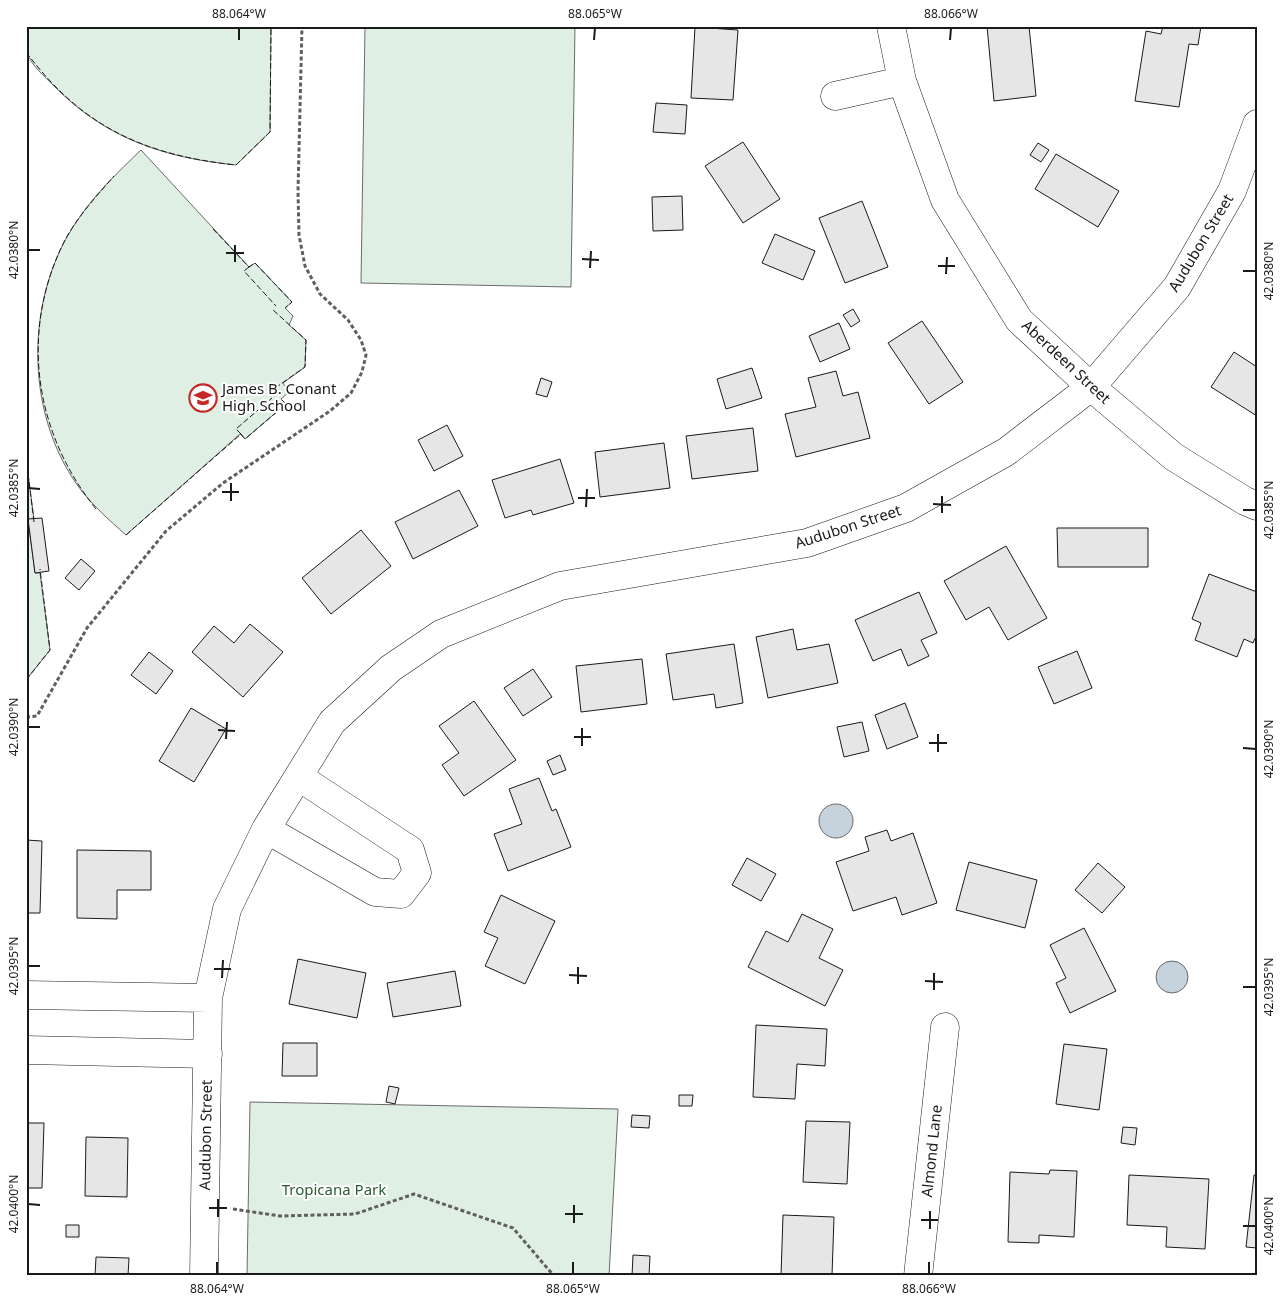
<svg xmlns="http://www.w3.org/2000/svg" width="1283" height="1302" font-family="'Noto Sans',sans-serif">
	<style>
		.green { fill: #e0efe3; stroke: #6a6a6a }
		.water { fill: #c6d2dc; stroke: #6a6a6a }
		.building { fill: #e6e6e6; stroke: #1a1a1a }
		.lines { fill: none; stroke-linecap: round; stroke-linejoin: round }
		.minor-casing { stroke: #1a1a1a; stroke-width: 29 }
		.path { stroke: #5f5f5f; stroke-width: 3; stroke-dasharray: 4 2.5; stroke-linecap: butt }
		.minor { stroke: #fff; stroke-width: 28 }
		.fence { stroke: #1a1a1a; stroke-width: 1; stroke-dasharray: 6 2.5; stroke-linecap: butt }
		.ticks { fill: none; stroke: #1a1a1a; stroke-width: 2 }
		.labels { text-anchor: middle; stroke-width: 4; stroke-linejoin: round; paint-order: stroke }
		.street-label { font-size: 15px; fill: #1a1a1a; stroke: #fff }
		.poi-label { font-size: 15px; fill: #1a1a1a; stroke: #fff; text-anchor: start }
		.park-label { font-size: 15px; fill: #2b5a34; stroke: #fff }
		.neatline { fill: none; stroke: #1a1a1a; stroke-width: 2 }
		.ticks-label { font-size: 12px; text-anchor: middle; fill: #1a1a1a }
	</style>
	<rect width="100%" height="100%" fill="#fff"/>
	<!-- green -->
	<path class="green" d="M26 26H271L270 132 236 165C164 158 105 138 54 86 45 77 31 65 27 53 24 46 26 34 26 26Z
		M365 26H575L571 287 361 283Z
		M141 150 249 267 255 263 292 302 285 308 293 316 289 325 306 340 305 367 283 383 289 392 281 399 286 404 245 439 240 434 126 535C109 520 92 505 78 486 24 411 25 296 77 221 94 195 118 172 141 150Z
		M26 458 34 519 28 520 35 573H40L50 650 26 680Z
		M250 1102 618 1109 609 1276H247Z"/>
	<!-- water -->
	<path class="water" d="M819 821a17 17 0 1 1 34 0a17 17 0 1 1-34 0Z
		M1156 977a16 16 0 1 1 32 0a16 16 0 1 1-32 0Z"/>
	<!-- building -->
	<path class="building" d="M987 26H1029L1036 96 994 101Z
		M1163 26H1201L1198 45 1189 44 1179 107 1135 101 1146 31 1161 34Z
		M695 27 738 30 733 100 691 98Z
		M656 103 687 105 685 134 653 132Z
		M743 142 780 199 743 223 705 166Z
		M1038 143 1049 150 1041 162 1030 155Z
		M1056 154 1119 191 1098 227 1035 189Z
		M682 196 683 230 653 231 652 197Z
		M862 201 888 267 845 283 819 218Z
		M775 234 815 251 803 280 762 263Z
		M853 309 860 321 851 327 843 315Z
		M922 321 963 382 929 404 888 343Z
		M839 323 850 349 820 362 809 336Z
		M1234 352 1257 367V416L1211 387Z
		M752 368 762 398 726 409 717 379Z
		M836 371 843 396 858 392 870 438 796 457 785 414 816 407 808 378Z
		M541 378 552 382 547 397 536 394Z
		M447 425 463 456 434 471 418 440Z
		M753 428 758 471 692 479 686 436Z
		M664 443 670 488 600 497 595 452Z
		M560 459 574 503 533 515 531 510 505 518 492 480Z
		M459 490 478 526 413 559 395 522Z
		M42 518 49 571 35 573 28 519Z
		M1057 528H1148V567H1058Z
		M361 530 391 566 331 614 302 578Z
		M1006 546 1047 618 1008 640 989 607 966 620 944 581Z
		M81 559 95 571 79 590 65 578Z
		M1209 574 1257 592V634L1253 643 1244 639 1237 657 1195 640 1201 623 1192 619Z
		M919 592 937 633 921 640 929 656 908 666 901 649 873 661 855 620Z
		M250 624 283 652 243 697 192 652 214 626 234 643Z
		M793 629 797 650 829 644 838 683 768 698 756 637Z
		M734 644 743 703 716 708 714 694 673 700 666 654Z
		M1077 651 1092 688 1054 704 1038 667Z
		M149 652 173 671 156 694 131 675Z
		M642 659 647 704 581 712 576 666Z
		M533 669 552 697 523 716 504 688Z
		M474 701 516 760 464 796 442 765 459 753 439 726Z
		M905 703 918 737 887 749 875 715Z
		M191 708 226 729 194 782 159 761Z
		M862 722 869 751 844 757 837 727Z
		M560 755 566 770 553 775 547 761Z
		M539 778 552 811 556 809 571 847 508 871 494 834 522 824 509 789Z
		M887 830 891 841 913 833 937 903 902 915 896 897 853 911 836 862 869 851 865 837Z
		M26 840 42 841 40 913H26Z
		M77 850 151 851V890H117V919L77 918Z
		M747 858 776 874 761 901 732 885Z
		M969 862 1037 880 1025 928 956 910Z
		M1098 863 1125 887 1102 913 1075 890Z
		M501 895 555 921 525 984 485 966 498 938 484 932Z
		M802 914 833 929 819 958 843 970 825 1006 748 967 766 931 788 942Z
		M1084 928 1116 991 1070 1013 1056 983 1066 978 1050 945Z
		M298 959 366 973 357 1018 289 1004Z
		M455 971 461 1006 393 1017 387 983Z
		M756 1025 827 1029 825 1066 797 1064 795 1099 753 1097Z
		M283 1043H317V1076H282Z
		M1064 1044 1107 1049 1099 1110 1056 1104Z
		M389 1086 399 1088 395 1104 386 1102Z
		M679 1095H693L692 1106H679Z
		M632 1115 650 1116 649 1128 631 1127Z
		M806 1121 850 1122 847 1184 803 1182Z
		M26 1123H44L42 1188H26Z
		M1123 1127 1137 1128 1135 1145 1121 1143Z
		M86 1137 128 1138 127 1197 85 1196Z
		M1050 1170 1077 1171 1074 1237 1039 1235V1243L1008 1242 1010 1172 1049 1174Z
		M1129 1175 1209 1179 1205 1249 1166 1247 1167 1227 1127 1225Z
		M1254 1175H1257V1248L1246 1247Z
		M783 1215 834 1217 832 1276H781Z
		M66 1225H79V1237H66Z
		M633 1255 650 1256 649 1276H632Z
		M96 1257 129 1258 128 1276H95Z"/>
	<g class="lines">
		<!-- minor casing -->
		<g class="minor-casing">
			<path id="minor" d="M891 26 902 81 945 200 1019 320 1091 387 1174 457 1245 501 1257 506
				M835 96 902 81
				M266 829 375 892 401 894 417 873 410 850 299 777
				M26 995 208 998
				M26 1050 208 1054
				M204 1276 208 998 227 909 266 829 332 722 391 668 441 634 560 586 807 543 906 508 1006 452 1091 387 1177 287 1232 191 1257 124
				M918 1276 945 1027"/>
		</g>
		<!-- path -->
		<path class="path" d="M26 717 37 716 87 628 166 531 223 483 330 411 351 393 362 372 366 355 361 340 348 320 320 294 305 266 299 235 298 191 302 26
			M233 1209 280 1216 355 1214 414 1194 513 1228 554 1276"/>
		<!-- minor -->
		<use href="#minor" class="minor"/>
		<!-- fence -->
		<path class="fence" d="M26 52C82 127 144 155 236 165L270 132 271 26
			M213 229 249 267 255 263 292 302 285 308
			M249 267 244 271 276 306
			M268 393 305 367 306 340 272 309
			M241 434 236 429 272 398
			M26 457 34 522
			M96 509C35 433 20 335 62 246 75 219 95 198 114 176
			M126 535 241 434 245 439 286 404 281 399
			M26 680 50 650 40 569"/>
	</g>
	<!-- ticks -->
	<path class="ticks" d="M239 40V28M594 40 595 28M950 40 951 28M28 250H40M226 253H244M582 259 599 260M235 262V245M938 266H955M590 268 591 251M1243 271H1256M946 274 947 257M28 488 40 489M222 492H239M578 498H595M231 501V483M933 504 951 505M586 507 587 489M1243 510H1256M942 513V496M28 727H40M218 730 235 731M574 737H591M226 739 227 722M929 743H947M582 746V728M1243 748 1256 749M938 752V734M28 966H40M214 969H231M569 975 587 976M222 978 223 960M925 981 943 982M578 984V967M1243 987H1256M934 990V973M28 1204 40 1205M209 1208H227M565 1214H583M218 1217V1199M921 1220H938M574 1223V1205M1243 1226H1256M930 1229V1211M217 1274V1262M573 1274V1262M929 1274V1262"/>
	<!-- icons -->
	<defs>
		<g id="school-ring" transform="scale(1.4375)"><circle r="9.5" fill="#fff" stroke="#c62828" stroke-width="1.5"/><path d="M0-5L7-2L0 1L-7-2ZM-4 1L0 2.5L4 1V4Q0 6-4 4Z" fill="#c62828"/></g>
	</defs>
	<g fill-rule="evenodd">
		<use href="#school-ring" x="203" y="398"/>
	</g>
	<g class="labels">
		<!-- street labels -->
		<g class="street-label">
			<text transform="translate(1201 243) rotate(-59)" y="5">Audubon Street</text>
			<text transform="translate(1066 362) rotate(43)" y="5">Aberdeen Street</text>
			<text transform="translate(848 527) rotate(-18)" y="5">Audubon Street</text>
			<text transform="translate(206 1135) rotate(-89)" y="5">Audubon Street</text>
			<text transform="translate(932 1151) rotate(-84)" y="5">Almond Lane</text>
		</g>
		<!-- poi labels -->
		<g class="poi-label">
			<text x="222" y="394">James B. Conant<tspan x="222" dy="17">High School</tspan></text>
		</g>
		<!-- park labels -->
		<g class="park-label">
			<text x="334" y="1195">Tropicana Park</text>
		</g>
	</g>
	<!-- border -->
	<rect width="1283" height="1302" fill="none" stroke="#ffffff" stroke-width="55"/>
	<rect x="28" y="28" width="1228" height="1246" class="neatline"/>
	<g class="ticks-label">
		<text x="239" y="18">88.064°W</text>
		<text x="595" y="18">88.065°W</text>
		<text x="951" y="18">88.066°W</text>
		<text transform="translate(14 250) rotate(-90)" y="4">42.0380°N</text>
		<text transform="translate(1269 271) rotate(-90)" y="4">42.0380°N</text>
		<text transform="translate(14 488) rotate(-90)" y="4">42.0385°N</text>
		<text transform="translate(1269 510) rotate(-90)" y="4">42.0385°N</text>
		<text transform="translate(14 727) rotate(-90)" y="4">42.0390°N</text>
		<text transform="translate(1269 749) rotate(-90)" y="4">42.0390°N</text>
		<text transform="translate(14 966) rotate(-90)" y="4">42.0395°N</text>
		<text transform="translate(1269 987) rotate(-90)" y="4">42.0395°N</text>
		<text transform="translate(14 1204) rotate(-90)" y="4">42.0400°N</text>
		<text transform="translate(1269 1226) rotate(-90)" y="4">42.0400°N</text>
		<text x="217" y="1293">88.064°W</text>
		<text x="573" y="1293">88.065°W</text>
		<text x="929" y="1293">88.066°W</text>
	</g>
</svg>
